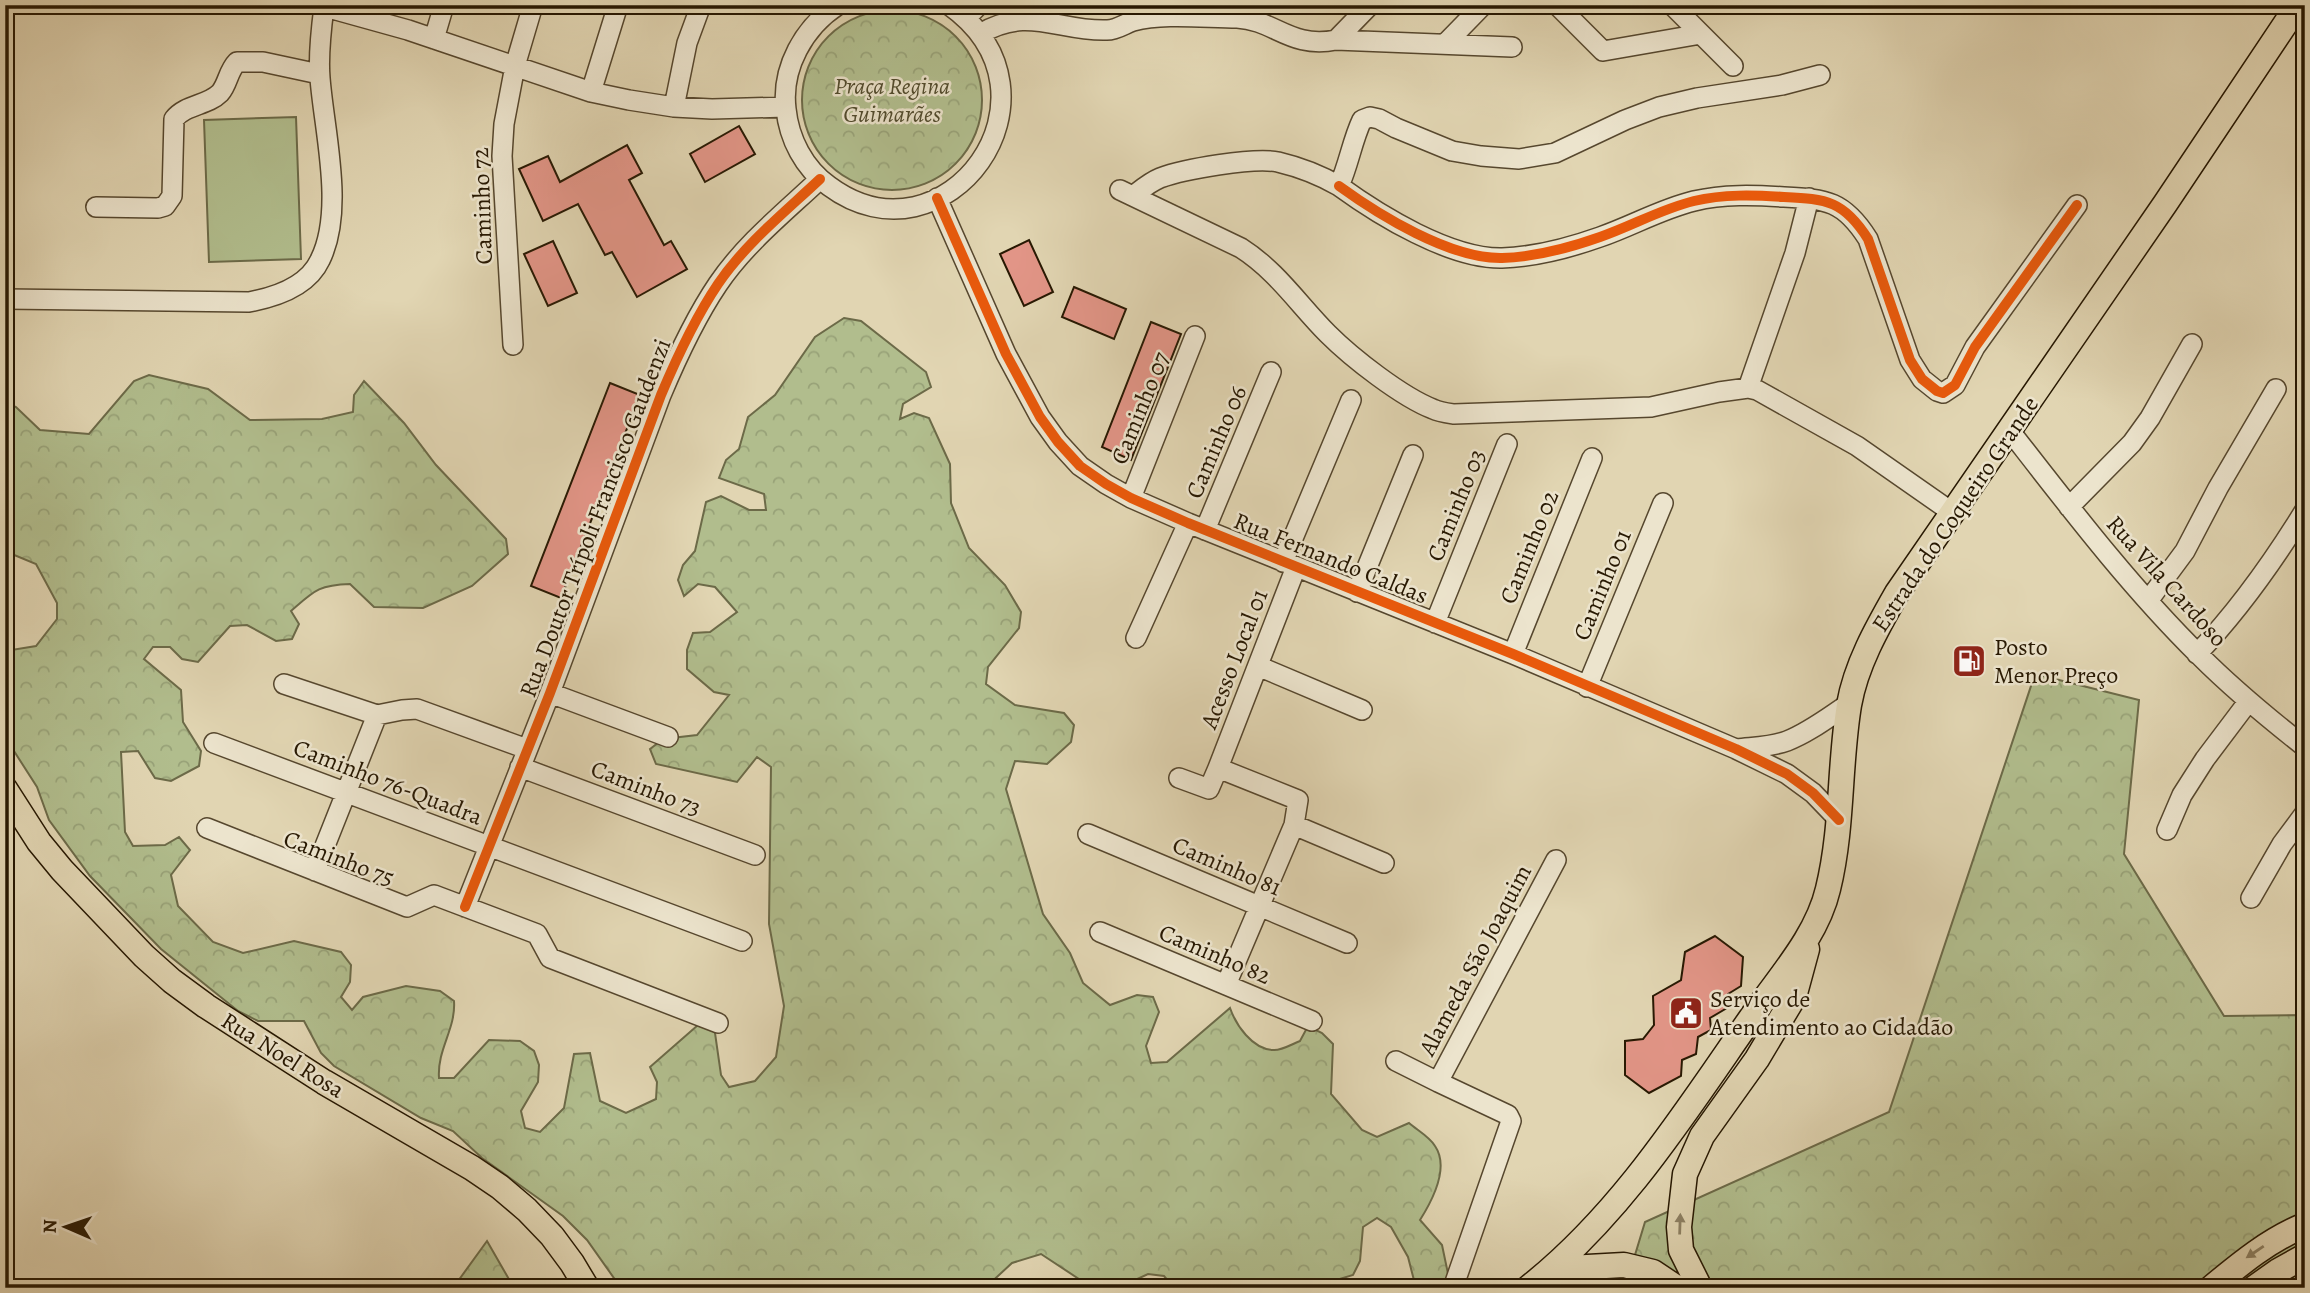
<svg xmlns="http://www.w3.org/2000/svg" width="2310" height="1293" font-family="Alegreya,serif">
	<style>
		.green { fill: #b1bd8d; stroke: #6c6a48; stroke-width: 2 }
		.forest { fill: url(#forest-crowns); stroke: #6c6a48; stroke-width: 2 }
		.building { fill: #e29587; stroke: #271802; stroke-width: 2 }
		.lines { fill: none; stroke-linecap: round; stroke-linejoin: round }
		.minor-casing { stroke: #56472e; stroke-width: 22 }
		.major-casing { stroke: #271802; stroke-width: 27 }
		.minor { stroke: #ece4cd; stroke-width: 19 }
		.major { stroke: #e1d5b2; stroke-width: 24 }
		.cycleway-casing { stroke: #ece4cd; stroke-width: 15 }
		.cycleway { stroke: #e8590c; stroke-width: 10 }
		.oneway { fill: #8d8063 }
		.labels { text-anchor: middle; stroke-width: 5; stroke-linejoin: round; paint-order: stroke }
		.park-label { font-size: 24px; font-style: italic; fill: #504a2c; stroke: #ece4cd }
		.street-label { font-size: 24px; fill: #271802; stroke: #ece4cd }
		.poi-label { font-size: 24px; fill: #271802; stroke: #ece4cd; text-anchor: start }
	</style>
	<defs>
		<pattern id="forest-crowns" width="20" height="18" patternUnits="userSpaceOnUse" patternTransform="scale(1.75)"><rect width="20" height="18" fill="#b1bd8d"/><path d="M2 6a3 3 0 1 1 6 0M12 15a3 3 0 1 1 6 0" fill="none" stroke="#98a278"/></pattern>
	</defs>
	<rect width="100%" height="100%" fill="#e1d5b2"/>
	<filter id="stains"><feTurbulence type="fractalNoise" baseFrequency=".00286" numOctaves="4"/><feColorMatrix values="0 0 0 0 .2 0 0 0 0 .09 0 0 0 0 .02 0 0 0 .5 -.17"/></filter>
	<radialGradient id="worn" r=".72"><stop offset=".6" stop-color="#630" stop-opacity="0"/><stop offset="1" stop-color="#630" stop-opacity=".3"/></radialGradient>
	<!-- green -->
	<path class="green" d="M296 117 301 259 209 262 204 120Z"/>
	<!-- forest -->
	<path class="forest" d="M802 100a90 90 0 1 1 180 0a90 90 0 1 1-180 0Z
		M844 318 861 321 926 372 931 387 903 404 900 419 914 413 929 418 950 464 951 503 969 548 1005 585 1021 612 1019 628 988 667 986 684 1015 705 1064 713 1074 725 1071 742 1047 764 1015 761 1006 789 1043 914 1070 953 1083 983 1110 1005 1137 995 1153 997 1159 1012 1146 1046 1151 1063 1167 1062 1230 1008C1236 1025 1252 1049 1273 1050 1281 1051 1292 1044 1300 1041L1308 1026 1322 1033 1333 1044 1331 1094 1362 1130 1377 1137 1409 1123C1417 1130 1430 1137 1435 1146 1450 1168 1432 1201 1420 1220L1442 1245 1451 1288H1416L1408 1257 1391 1227 1377 1218 1363 1227 1360 1261 1353 1275 1310 1288H1174L1164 1276 1148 1274 1133 1281 1085 1283 1041 1254 1012 1263 985 1288H621L587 1240 563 1216 482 1158 453 1131 421 1118 334 1066 321 1053 304 1021H258L238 1011 161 949 90 876 49 820 37 787 5 737V651L36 646 57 619V603L36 564 7 552 5 554V402L16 407 40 430 89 434 134 381 149 375 208 389 250 420 322 419 353 412 354 395 364 381 404 423 436 465 506 539 508 554 472 586 423 608 374 607 350 584C318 585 314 591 291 611L299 624 292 639 276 641 247 625 230 626 198 662 182 659 170 647H153L144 659 181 690 183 722 201 751 199 766 171 781 155 778 138 751 121 752 125 832 133 846 165 845 179 837 190 850 171 875 178 906 213 942 243 953 294 941 341 952 351 965 350 982 341 997 352 1010 363 997 406 986 440 991 454 1001C456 1029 437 1049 439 1078H454L489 1040 520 1041 534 1051 539 1065 538 1082 521 1111 525 1128 540 1132 564 1108 574 1054 590 1053 600 1101 626 1113 656 1099 657 1082 650 1067 698 1025 714 1026 721 1075 729 1087 755 1081 776 1057 784 1006 769 924 771 767 757 757 737 782 656 764 650 749 663 739 697 735 729 695 714 692 687 669V650L693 633 710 632 737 612 715 587 698 584 684 596 678 580 683 565 695 551 706 502 721 496 749 510H766L764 494 719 478 726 460 739 449 748 417 775 395 815 337Z
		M2035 674 2139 700 2124 854 2224 1016 2305 1015V1288H1625L1645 1222 1889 1112Z
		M487 1241 514 1288H453Z"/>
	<!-- building -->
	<path class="building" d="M739 126 755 154 705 182 690 154Z
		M627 145 642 173 629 180 664 245 671 241 687 269 637 297 612 252 605 255 578 204 543 221 519 169 548 156 560 182Z
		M1029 240 1053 292 1024 306 1000 254Z
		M553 241 577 293 548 306 524 254Z
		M1074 287 1126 309 1114 339 1062 317Z
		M1151 322 1181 334 1131 460 1102 447Z
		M610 383 640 395 561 598 531 586Z
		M1715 936 1743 957 1741 986 1728 994 1727 1008 1710 1018 1711 1030 1698 1037 1696 1054 1682 1060 1681 1076 1649 1093 1625 1075V1041L1643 1039 1654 1025 1653 996 1681 980 1685 952Z"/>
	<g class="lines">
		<!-- minor casing -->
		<g class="minor-casing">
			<path id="minor" d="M318 5 408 30 591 92 629 100 674 107 712 109 785 107
				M838 5C804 27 781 68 786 109 789 139 804 168 829 186 945 272 1076 95 949 5
				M1557 5 1603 51 1701 34
				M1672 5 1733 66
				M966 18 979 5
				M980 34C1028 5 1059 32 1107 30 1117 30 1124 24 1133 21 1164 13 1205 18 1237 18 1275 20 1290 49 1336 40L1512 47
				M434 39 444 5
				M1336 40 1370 5
				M1446 43 1483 5
				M591 92 618 5
				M674 107 687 43 701 5
				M1339 186C1379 215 1450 259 1502 258 1534 257 1569 248 1600 237 1632 226 1661 209 1694 201 1724 194 1754 195 1784 197 1827 199 1844 201 1868 239L1910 360 1922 379 1937 391 1943 393 1955 385 1975 347 2077 205
				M1120 190 1241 248C1277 271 1299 305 1328 334 1352 358 1402 397 1433 409 1439 412 1447 413 1454 414L1651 407 1719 392 1748 388 1757 390 1857 446 1953 513
				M1133 196C1142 189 1150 182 1160 178 1184 169 1254 157 1278 162 1299 167 1320 175 1339 186 1349 164 1352 141 1362 120L1370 117 1379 119 1396 128 1452 151 1481 156 1519 159 1555 153 1625 120 1659 107 1697 98 1782 85 1820 75
				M937 198 1006 354 1040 417 1058 442 1080 466 1106 484 1131 498 1188 523 1513 654 1736 749 1787 774 1813 793 1839 820
				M96 207 158 208 165 206 172 196 174 119C186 104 207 106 220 93 228 84 228 71 237 62H263L319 74
				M5 299 249 302C276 297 308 286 320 260 345 210 324 131 320 78 318 55 321 30 324 7
				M513 345 502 156 504 124 515 66 533 5
				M1748 388 1795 253 1809 198
				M2010 431C2070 508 2130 587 2200 656 2233 689 2268 718 2305 747
				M1131 498 1195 336
				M2069 507 2132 443 2150 418 2192 344
				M1205 530 1271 372
				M1283 562 1351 400
				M1357 592 1413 455
				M2148 601 2185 551 2218 488 2276 389
				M1435 623 1507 444
				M1136 638 1188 523
				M1513 654 1592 458
				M2197 654C2239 610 2273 562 2305 510
				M1258 666 1362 710
				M284 684 377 715 402 710 417 709 527 749
				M1587 687 1663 503
				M550 693 668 737
				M214 743 742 941
				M1737 749C1754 747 1771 747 1787 741 1810 732 1830 716 1850 703
				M520 767 755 855
				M1218 768 1296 567
				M1179 778 1209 789 1218 768 1298 800 1294 825 1226 985
				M1294 825 1384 863
				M207 828 407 907 434 895 537 934 550 958 718 1023
				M2167 830 2182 795 2205 759 2248 702
				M1088 834 1347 943
				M315 871 377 715
				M2251 898 2282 844 2305 813
				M465 907 550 693 661 395C677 357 695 318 718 284 745 244 785 212 820 179
				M1100 932 1312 1021
				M1396 1061 1438 1082 1508 1115 1511 1121 1453 1288
				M1438 1082 1556 860"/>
		</g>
		<!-- major casing -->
		<g class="major-casing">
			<path id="major" d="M5 789 39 842 62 870 144 956 172 981 206 1006 324 1082 472 1168 500 1187 527 1210 552 1236 572 1263 587 1288
				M1551 1269 1624 1265 1653 1272 1677 1288
				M1528 1288C1621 1215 1686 1111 1753 1015 1780 976 1817 936 1828 889 1843 828 1839 765 1849 705 1856 665 1877 628 1897 593L2165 204 2298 5
				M1700 1288 1681 1250 1679 1227 1685 1174 1702 1136 1757 1059 1794 997 1807 949
				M2211 1288C2241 1263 2269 1240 2305 1225
				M2254 1288 2278 1271 2305 1256"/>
		</g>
		<!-- minor -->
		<use href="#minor" class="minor"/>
		<!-- major -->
		<use href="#major" class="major"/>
		<!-- cycleway casing -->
		<g class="cycleway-casing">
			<path id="cycleway" d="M1339 186C1379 215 1450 259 1502 258 1534 257 1569 248 1600 237 1632 226 1661 209 1694 201 1724 194 1754 195 1784 197 1827 199 1844 201 1868 239L1910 360 1922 379 1937 391 1943 393 1955 385 1975 347 2077 205
				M937 198 1006 354 1040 417 1058 442 1080 466 1106 484 1131 498 1188 523 1513 654 1736 749 1787 774 1813 793 1839 820
				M465 907 550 693 661 395C677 357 695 318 718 284 745 244 785 212 820 179"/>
		</g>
		<!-- cycleway -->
		<use href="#cycleway" class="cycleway"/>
	</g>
	<!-- one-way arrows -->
	<defs><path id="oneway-solid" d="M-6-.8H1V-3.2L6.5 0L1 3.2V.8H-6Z" transform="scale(1.75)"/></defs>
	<g class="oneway">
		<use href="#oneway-solid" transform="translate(1680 1224) rotate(-88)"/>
		<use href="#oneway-solid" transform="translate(2255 1252) rotate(146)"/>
	</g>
	<!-- icons -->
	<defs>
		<g id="fuel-square" transform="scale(1.75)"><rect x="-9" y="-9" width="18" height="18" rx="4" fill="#8f2418" stroke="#ece4cd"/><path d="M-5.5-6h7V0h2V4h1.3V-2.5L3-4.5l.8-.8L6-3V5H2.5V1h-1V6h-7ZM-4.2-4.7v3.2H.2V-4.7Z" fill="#fff"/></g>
		<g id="civic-square" transform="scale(1.75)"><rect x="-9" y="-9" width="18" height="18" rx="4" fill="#8f2418" stroke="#ece4cd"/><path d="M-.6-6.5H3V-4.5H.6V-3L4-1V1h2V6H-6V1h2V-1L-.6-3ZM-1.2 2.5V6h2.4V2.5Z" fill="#fff"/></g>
	</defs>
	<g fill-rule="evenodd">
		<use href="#fuel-square" x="1969" y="661"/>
		<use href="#civic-square" x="1686" y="1013"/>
	</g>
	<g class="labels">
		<!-- park labels -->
		<g class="park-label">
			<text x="892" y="94">Praça Regina<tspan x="892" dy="28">Guimarães</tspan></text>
		</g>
		<!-- street labels -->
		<g class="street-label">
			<text transform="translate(482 206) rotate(-92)" y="8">Caminho 72</text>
			<text transform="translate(1140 408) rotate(-68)" y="8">Caminho 07</text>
			<text transform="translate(1216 442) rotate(-67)" y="8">Caminho 06</text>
			<text transform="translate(1456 505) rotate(-68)" y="8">Caminho 03</text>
			<text transform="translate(1955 514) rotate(-56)" y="8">Estrada do Coqueiro Grande</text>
			<text transform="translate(595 518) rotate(-69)" y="8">Rua Doutor Trípoli Francisco Gaudenzi</text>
			<text transform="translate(1529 547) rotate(-68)" y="8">Caminho 02</text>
			<text transform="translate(1331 558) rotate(22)" y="8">Rua Fernando Caldas</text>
			<text transform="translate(2167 581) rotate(48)" y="8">Rua Vila Cardoso</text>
			<text transform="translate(1602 585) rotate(-68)" y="8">Caminho 01</text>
			<text transform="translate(1234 659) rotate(-69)" y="8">Acesso Local 01</text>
			<text transform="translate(388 782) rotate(21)" y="8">Caminho 76-Quadra</text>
			<text transform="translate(646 788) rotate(21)" y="8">Caminho 73</text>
			<text transform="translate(339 858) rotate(21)" y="8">Caminho 75</text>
			<text transform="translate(1227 866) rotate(23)" y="8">Caminho 81</text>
			<text transform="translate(1215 954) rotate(23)" y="8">Caminho 82</text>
			<text transform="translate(1475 960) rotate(-62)" y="8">Alameda São Joaquim</text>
			<text transform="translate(283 1055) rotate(32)" y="8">Rua Noel Rosa</text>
		</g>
		<!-- poi labels -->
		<g class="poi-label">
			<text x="1994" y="655">Posto<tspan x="1994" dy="28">Menor Preço</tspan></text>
			<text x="1710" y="1007">Serviço de<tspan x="1710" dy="28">Atendimento ao Cidadão</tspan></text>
		</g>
	</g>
	<!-- margin -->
	<rect width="2310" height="1293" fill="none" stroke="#e1d5b2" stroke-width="28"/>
	<rect x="7" y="7" width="2296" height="1279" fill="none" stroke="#271802" stroke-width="3.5"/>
	<rect x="14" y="14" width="2282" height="1265" fill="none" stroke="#271802" stroke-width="2"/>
	<!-- north arrow -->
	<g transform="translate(66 1227) rotate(272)" stroke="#ece4cd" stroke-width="5" paint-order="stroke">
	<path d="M0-5L12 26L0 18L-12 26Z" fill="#271802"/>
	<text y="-10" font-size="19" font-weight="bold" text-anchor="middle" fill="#271802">N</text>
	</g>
	<rect width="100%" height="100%" filter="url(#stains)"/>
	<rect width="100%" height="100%" fill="url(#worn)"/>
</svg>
